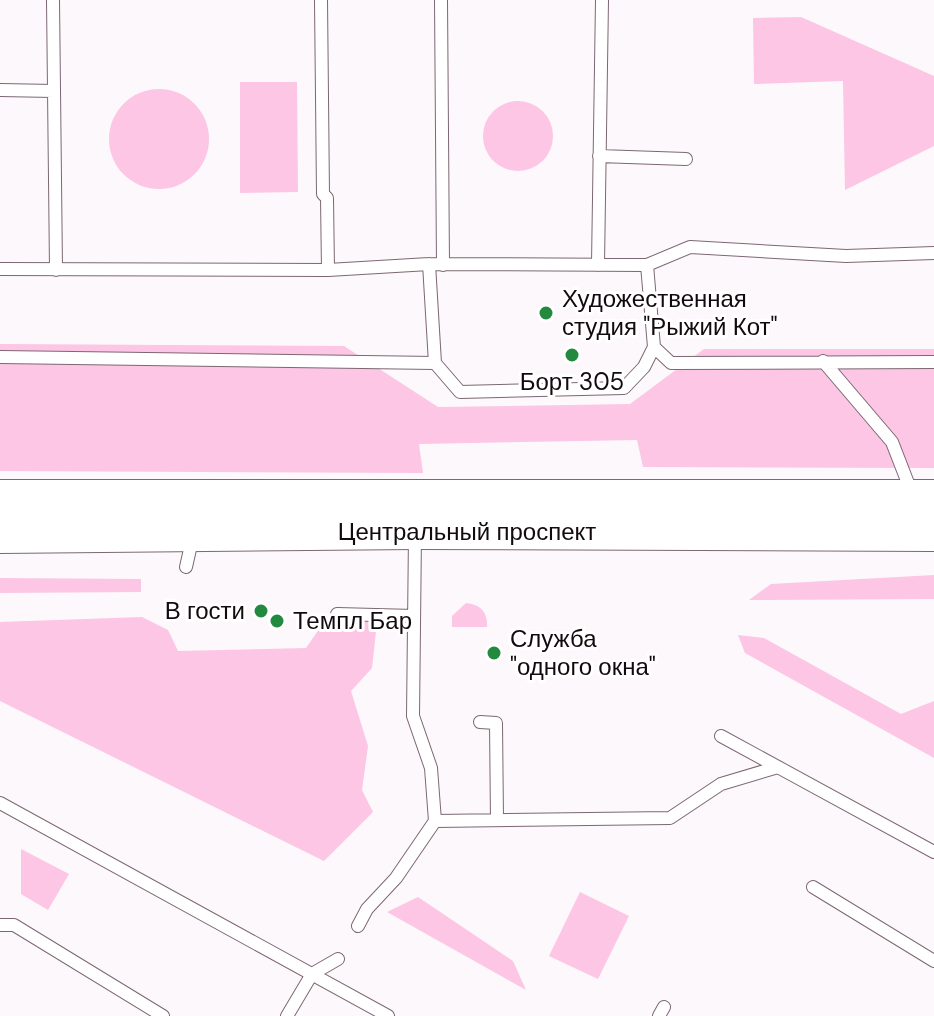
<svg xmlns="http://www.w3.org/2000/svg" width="934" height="1016" font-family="'DM Sans',sans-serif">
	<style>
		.green { fill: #fcc6e4 }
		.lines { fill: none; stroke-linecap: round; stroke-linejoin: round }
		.lane-casing { stroke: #7c6773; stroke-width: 14 }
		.primary-casing { stroke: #7c6773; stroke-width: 40 }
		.lane { stroke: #fff; stroke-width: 12 }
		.primary { stroke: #fff; stroke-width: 38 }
		.poi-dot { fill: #23893f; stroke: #fff; stroke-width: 3 }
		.labels { text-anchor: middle; stroke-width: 6; stroke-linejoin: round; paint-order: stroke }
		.poi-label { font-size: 24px; fill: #120a0e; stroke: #fff; text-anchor: start }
		.street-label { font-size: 24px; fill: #120a0e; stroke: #fff }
	</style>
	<rect width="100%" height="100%" fill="#fdf8fb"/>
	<!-- green -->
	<path class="green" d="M801 17 934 76V146L845 190 843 81 754 84 753 18Z
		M240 82H297L298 192 240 193Z
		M109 139a50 50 0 1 1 100 0a50 50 0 1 1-100 0Z
		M483 136a35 35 0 1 1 70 0a35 35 0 1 1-70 0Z
		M0 344 344 346 438 407 630 404 704 349H934V468L643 467 637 440 419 444 423 473 0 471Z
		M934 575V599L749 600 771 584Z
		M0 578 141 579V592L0 593Z
		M466 603C480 604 488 612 487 627H452V616Z
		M142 617 168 630 178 651 306 648 324 622H377L372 668 351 691 368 746 362 790 373 812 324 861 0 701V622Z
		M738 635 764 638 901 714 934 701V758L745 653Z
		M21 849 69 874 48 910 21 894Z
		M580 892 629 916 598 979 549 956Z
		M418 897 513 961 526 990 387 912Z"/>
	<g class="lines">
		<!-- lane casing -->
		<g class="lane-casing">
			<path id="lane" d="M53 0 56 270
				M321 0 323 194 327 198 328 270
				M441 0 443 265
				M0 90 54 91
				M599 156 686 159
				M429 264 435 363
				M598 265 602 0
				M0 269 328 270 429 264 647 265 690 247 846 256 934 253
				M654 347 671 363 934 362
				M0 357 435 363 460 392 624 388 644 367 654 347 647 265
				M823 361 892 442 913 496
				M186 567 193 536
				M337 614 414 616
				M480 722 496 723 497 820
				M721 736 934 852
				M0 803 388 1016
				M435 821 670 818 721 784 778 767
				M813 887 934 961
				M0 925H14L163 1016
				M358 926 367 909 396 878 435 821 431 768 413 716 415 534
				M287 1016 312 974 338 959
				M659 1016 664 1007"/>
		</g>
		<!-- primary casing -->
		<g class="primary-casing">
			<path id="primary" d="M0 499H934
				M0 534 415 530 934 532"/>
		</g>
		<!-- lane -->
		<use href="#lane" class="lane"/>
		<!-- primary -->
		<use href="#primary" class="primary"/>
	</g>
	<!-- markers -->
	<g class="poi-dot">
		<circle cx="546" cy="313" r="8"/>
		<circle cx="572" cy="355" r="8"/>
		<circle cx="261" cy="611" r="8"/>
		<circle cx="277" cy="621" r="8"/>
		<circle cx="494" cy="653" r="8"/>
	</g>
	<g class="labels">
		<!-- poi labels -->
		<g class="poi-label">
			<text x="562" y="307">Художественная<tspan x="562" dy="28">студия "Рыжий Кот"</tspan></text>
			<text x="572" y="390" text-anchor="middle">Борт 305</text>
			<text x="245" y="619" text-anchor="end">В гости</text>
			<text x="293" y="629">Темпл Бар</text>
			<text x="510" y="647">Служба<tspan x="510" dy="28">"одного окна"</tspan></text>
		</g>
		<!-- street labels -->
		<g class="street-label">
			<text x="467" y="540">Центральный проспект</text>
		</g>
	</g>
</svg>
